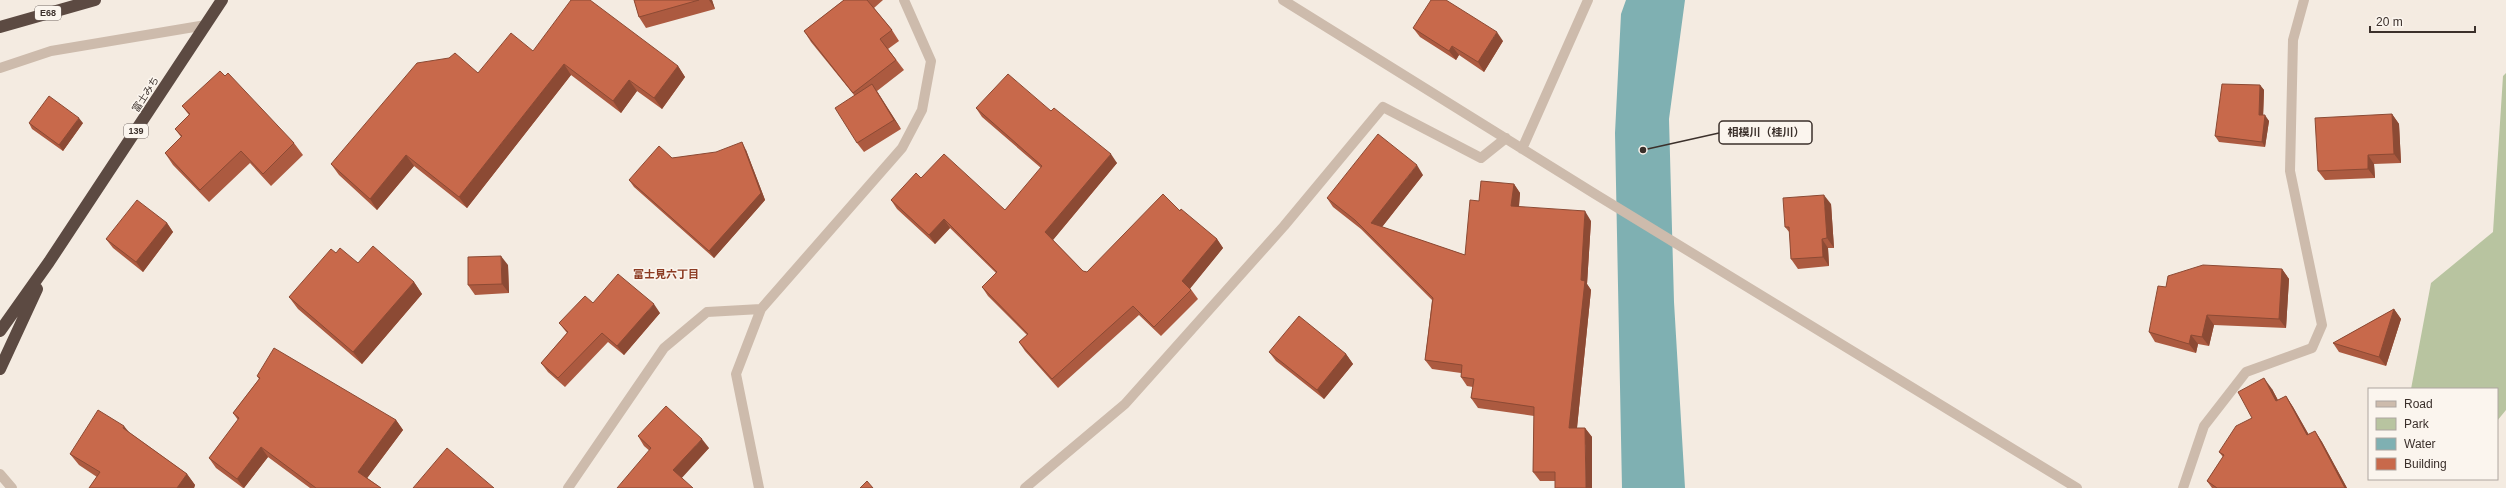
<svg xmlns="http://www.w3.org/2000/svg" width="2506" height="488" font-family="Helvetica,'Noto Sans JP',sans-serif">
	<style>
		.green { fill: #b8c4a0 }
		.water { fill: #7fb0b2 }
		.lines { fill: none; stroke-linecap: round; stroke-linejoin: round }
		.minor { stroke: #cdbbac; stroke-width: 10 }
		.highway { stroke: #5c4a42; stroke-width: 12 }
		.wall { fill: #ac5a40 }
		.shaded-wall { fill: #8c4a34 }
		.building { fill: #c8694b; stroke: #8c4a34 }
		.labels { text-anchor: middle; stroke-width: 3; stroke-linejoin: round; paint-order: stroke }
		.shield { fill: #fbf5ee; stroke: #756b66; stroke-width: 1 }
		.shield-label { font-size: 9px; font-weight: bold; fill: #3b302b }
		.street-label { font-size: 10px; fill: #3b302b; stroke: #fbf5ee }
		.neighbourhood-label { font-size: 11px; font-weight: bold; fill: #8c3b22; stroke: #fbf5ee }
		.leader { fill: none; stroke: #3b302b; stroke-width: 1.5 }
		.callout-dot { fill: #3b302b; stroke: #fbf5ee; stroke-width: 1.5 }
		.callout { fill: #fbf5ee; stroke: #3b302b; stroke-width: 1.5 }
		.callout-label { font-size: 11px; text-anchor: middle; font-weight: bold; fill: #3b302b }
	</style>
	<rect width="100%" height="100%" fill="#f4ebe1"/>
	<!-- green -->
	<path class="green" d="M2506 73V410L2497 421V389H2411L2431 283 2493 232 2503 76Z"/>
	<!-- water -->
	<path class="water" d="M1626 0H1685L1669 119 1674 302 1685 488H1622L1615 133 1621 14Z"/>
	<g class="lines">
		<!-- minor -->
		<path class="minor" d="M1283 0 1595 194 2077 488
			M0 68 51 51 206 25
			M1522 149 1588 0
			M0 474 12 488
			M568 488 664 348 707 312 761 309
			M759 488 736 374 761 309 902 148 922 110 931 61 904 0
			M1025 488 1125 404 1284 226 1383 107 1481 158 1506 138
			M2183 488 2204 426 2246 372 2312 348 2322 325 2290 171 2293 40 2304 0"/>
		<!-- highway -->
		<path class="highway" d="M0 27 95 0
			M0 331 49 262 222 0
			M0 369 37 289"/>
	</g>
	<!-- wall -->
	<path class="wall" d="M634 0H712L715 9 646 28 639 17Z
		M844 0H883L874 8 892 30 899 41 888 49 904 70 877 91 901 129 864 152 857 143 854 95 811 42 804 31Z
		M1413 28 1503 41 1484 72 1459 55 1456 60 1420 37Z
		M533 51 678 66 685 77 662 109 637 91 621 113 571 75 467 208 414 166 377 210 339 175 331 164 478 73Z
		M2260 85 2264 90 2263 115 2269 121 2265 147 2219 142 2215 136Z
		M182 106 294 143 303 155 271 186 250 163 209 202 173 165 165 153 181 137 175 129 189 115Z
		M976 108 1051 111 1117 163 1053 240 1083 271 1087 272 1180 211 1217 239 1223 248 1190 288 1198 299 1161 336 1139 315 1058 388 1025 351 1019 342 1027 335 988 296 982 287 996 273 950 228 935 244 897 209 891 200 921 178 1005 210 1041 168 982 117Z
		M2392 114 2399 124 2401 163 2374 164 2375 178 2325 180 2318 171Z
		M29 123H83L63 151 32 129Z
		M746 150 765 200 714 258 634 187 629 180 672 158Z
		M1423 175 1382 227 1465 255 1479 201 1514 184 1520 193 1519 207 1591 221 1587 284 1591 290 1577 428H1585L1592 437 1555 481H1540L1533 472 1534 416 1478 408 1471 398 1473 387 1467 386 1461 377V373L1432 369 1425 360 1432 300 1361 229 1333 207 1327 198Z
		M1831 204 1834 248H1828L1829 266 1798 269 1791 259 1790 233 1785 227Z
		M167 223 173 232 143 272 113 248 106 239Z
		M336 253 358 263 414 282 422 294 362 364 298 309 289 297Z
		M508 265 509 293 475 295 468 285Z
		M2282 269 2289 279 2286 328 2214 325 2209 346 2198 344 2196 353 2155 342 2149 332 2166 287Z
		M593 303 660 313 624 355 608 342 565 387 548 372 541 363 567 333 559 323Z
		M2394 309 2401 319 2386 366 2339 352 2333 343Z
		M1269 352 1346 354 1353 364 1324 399 1276 361Z
		M257 376 396 420 403 430 367 478 381 488H310L268 457 244 488H243L216 468 209 458 238 420 233 413 259 379Z
		M2272 389 2278 400 2286 396 2293 407 2309 435 2315 431 2322 442 2347 488H2212L2207 481 2223 457 2219 452 2252 418Z
		M130 433 187 474 195 485 194 488H89L97 477 79 465 70 454Z
		M638 436 709 448 681 478 644 446Z"/>
	<!-- shaded-wall -->
	<path class="shaded-wall" d="M709 0H712L715 9Z
		M1497 32 1503 41 1484 72 1478 62Z
		M1452 46 1459 55 1456 60 1449 51Z
		M564 64 571 75 467 208 459 197Z
		M678 66 685 77 662 109 654 98Z
		M629 80 637 91 621 113 613 101Z
		M872 84 878 93 901 129 894 120Z
		M2260 85 2264 90 2263 120 2259 115Z
		M2392 114 2399 124 2401 163 2394 154Z
		M2265 115 2269 121 2265 147 2262 142Z
		M79 118 83 123 63 151 59 145Z
		M742 142 746 150 765 200 714 258 709 251Z
		M1111 154 1117 163 1052 241 1045 232Z
		M406 155 414 166 377 210 370 199Z
		M2368 155 2374 164 2375 178 2368 169Z
		M1417 165 1423 175 1378 232 1371 223Z
		M1514 184 1520 193 1518 216 1511 206Z
		M1824 195 1831 204 1834 248 1827 238Z
		M1585 211 1591 221 1587 284 1591 290 1576 437 1569 428 1581 280Z
		M944 219 950 228 935 244 929 235Z
		M167 223 173 232 143 272 136 262Z
		M1217 239 1223 248 1189 290 1182 281Z
		M1822 239 1828 248 1829 266 1823 257Z
		M501 256 508 265 509 293 502 284Z
		M2282 269 2289 279 2286 328 2279 319Z
		M414 282 422 294 362 364 353 352Z
		M654 304 660 313 624 355 617 346Z
		M2394 309 2401 319 2386 366 2379 357Z
		M2207 315 2214 325 2209 346 2202 337Z
		M2191 335 2198 344 2196 353 2189 344Z
		M1346 354 1353 364 1324 399 1317 390Z
		M2264 378 2272 389 2284 412 2276 401Z
		M2286 396 2293 407 2315 446 2307 435Z
		M396 420 403 430 365 481 358 472Z
		M124 426 133 437 123 428Z
		M1585 428 1592 437V488H1586Z
		M2315 431 2322 442 2347 488H2345Z
		M702 439 709 448 680 480 673 470Z
		M261 447 268 457 244 488 237 479Z
		M187 474 195 485 194 488H177Z"/>
	<!-- building -->
	<path class="building" d="M571 0H590L678 66 654 98 629 80 613 101 564 64 459 197 406 155 370 199 331 164 417 63 449 58 455 53 478 73 511 33 533 51Z
		M634 0H699L639 17Z
		M844 0H867L892 30 880 39 896 60 853 93 804 31Z
		M1431 0H1446L1497 32 1478 62 1452 46 1449 51 1413 28Z
		M220 71 225 76 228 73 294 143 263 174 241 151 200 190 165 153 182 136 175 129 190 114 182 106Z
		M1008 74 1051 111 1054 108 1111 154 1045 232 1083 271 1087 272 1163 194 1180 211 1181 209 1217 239 1182 281 1191 290 1154 327 1133 306 1052 379 1019 342 1028 334 982 287 997 272 944 219 929 235 891 200 916 173 921 178 944 154 1005 210 1042 166 976 108Z
		M872 84 894 120 857 143 835 108Z
		M2222 84 2260 85 2259 115H2265L2262 142 2215 136Z
		M49 96 79 118 59 145 29 123Z
		M2392 114 2394 154 2368 155V169L2318 171 2315 118Z
		M1378 134 1417 165 1371 223 1465 255 1470 200 1479 201 1481 181 1514 184 1511 206 1585 211 1581 280 1585 281 1569 428H1585L1586 488H1555V472H1533L1534 407 1471 398 1474 379 1461 377 1462 365 1425 360 1433 298 1355 220 1327 198Z
		M742 142 761 193 709 251 629 180 659 146 672 158 716 152Z
		M1824 195 1827 238 1822 239 1823 257 1791 259 1789 227H1785L1783 198Z
		M137 200 167 223 136 262 106 239Z
		M373 246 414 282 353 352 289 297 331 249 336 253 340 248 358 263Z
		M501 256 502 284 468 285V257Z
		M2203 265 2282 269 2279 319 2207 315 2202 337 2191 335 2189 344 2149 332 2158 286 2166 287 2168 276Z
		M618 274 654 304 617 346 602 333 558 378 541 363 568 332 559 323 585 296 593 303Z
		M2394 309 2379 357 2333 343Z
		M1299 316 1346 354 1317 390 1269 352Z
		M274 348 396 420 358 472 381 488H316L261 447 237 479 209 458 239 418 233 413 260 378 257 376Z
		M2264 378 2276 401 2286 396 2307 435 2315 431 2345 488H2217L2207 481 2224 455 2219 452 2236 426 2252 418 2238 392Z
		M666 406 702 439 673 470 693 488H617L651 448 638 436Z
		M98 410 124 426 123 428 187 474 177 488H89L100 472 70 454Z
		M447 448 494 488H413Z
		M867 481 873 488H860Z"/>
	<g class="labels">
		<!-- shield labels -->
		<g class="shield">
			<rect x="35" y="6" width="26" height="14" rx="3"/>
			<rect x="124" y="124" width="24" height="14" rx="3"/>
		</g>
		<g class="shield-label">
			<text x="48" y="16">E68</text>
			<text x="136" y="134">139</text>
		</g>
		<!-- street labels -->
		<g class="street-label">
			<text transform="translate(145 94) rotate(-57)" y="4">富士みち</text>
		</g>
		<!-- neighbourhood labels -->
		<g class="neighbourhood-label">
			<text x="666" y="278">富士見六丁目</text>
		</g>
	</g>
	<!-- callouts -->
	<path class="leader" d="M1643 150L1719 133"/>
	<circle class="callout-dot" cx="1643" cy="150" r="4"/>
	<rect class="callout" x="1719" y="121" width="93" height="23" rx="4"/>
	<g class="callout-label">
		<text x="1766" y="136">相模川（桂川）</text>
	</g>
	<!-- legend -->
	<rect x="2368" y="388" width="130" height="92" fill="#fbf5ee" stroke="#aea6a0"/>
	<rect x="2376" y="401" width="20" height="6" fill="#cdbbac" stroke="#aea6a0"/>
	<text x="2404" y="408" font-size="12" fill="#3b302b">Road</text>
	<rect x="2376" y="418" width="20" height="12" fill="#b8c4a0" stroke="#aea6a0"/>
	<text x="2404" y="428" font-size="12" fill="#3b302b">Park</text>
	<rect x="2376" y="438" width="20" height="12" fill="#7fb0b2" stroke="#aea6a0"/>
	<text x="2404" y="448" font-size="12" fill="#3b302b">Water</text>
	<rect x="2376" y="458" width="20" height="12" fill="#c8694b" stroke="#aea6a0"/>
	<text x="2404" y="468" font-size="12" fill="#3b302b">Building</text>
	<!-- scale -->
	<path d="M2370 26v6h105v-6" fill="none" stroke="#3b302b" stroke-width="2"/>
	<text x="2376" y="26" font-size="12" fill="#3b302b" stroke="#fbf5ee" stroke-width="3" paint-order="stroke">20 m</text>
</svg>
